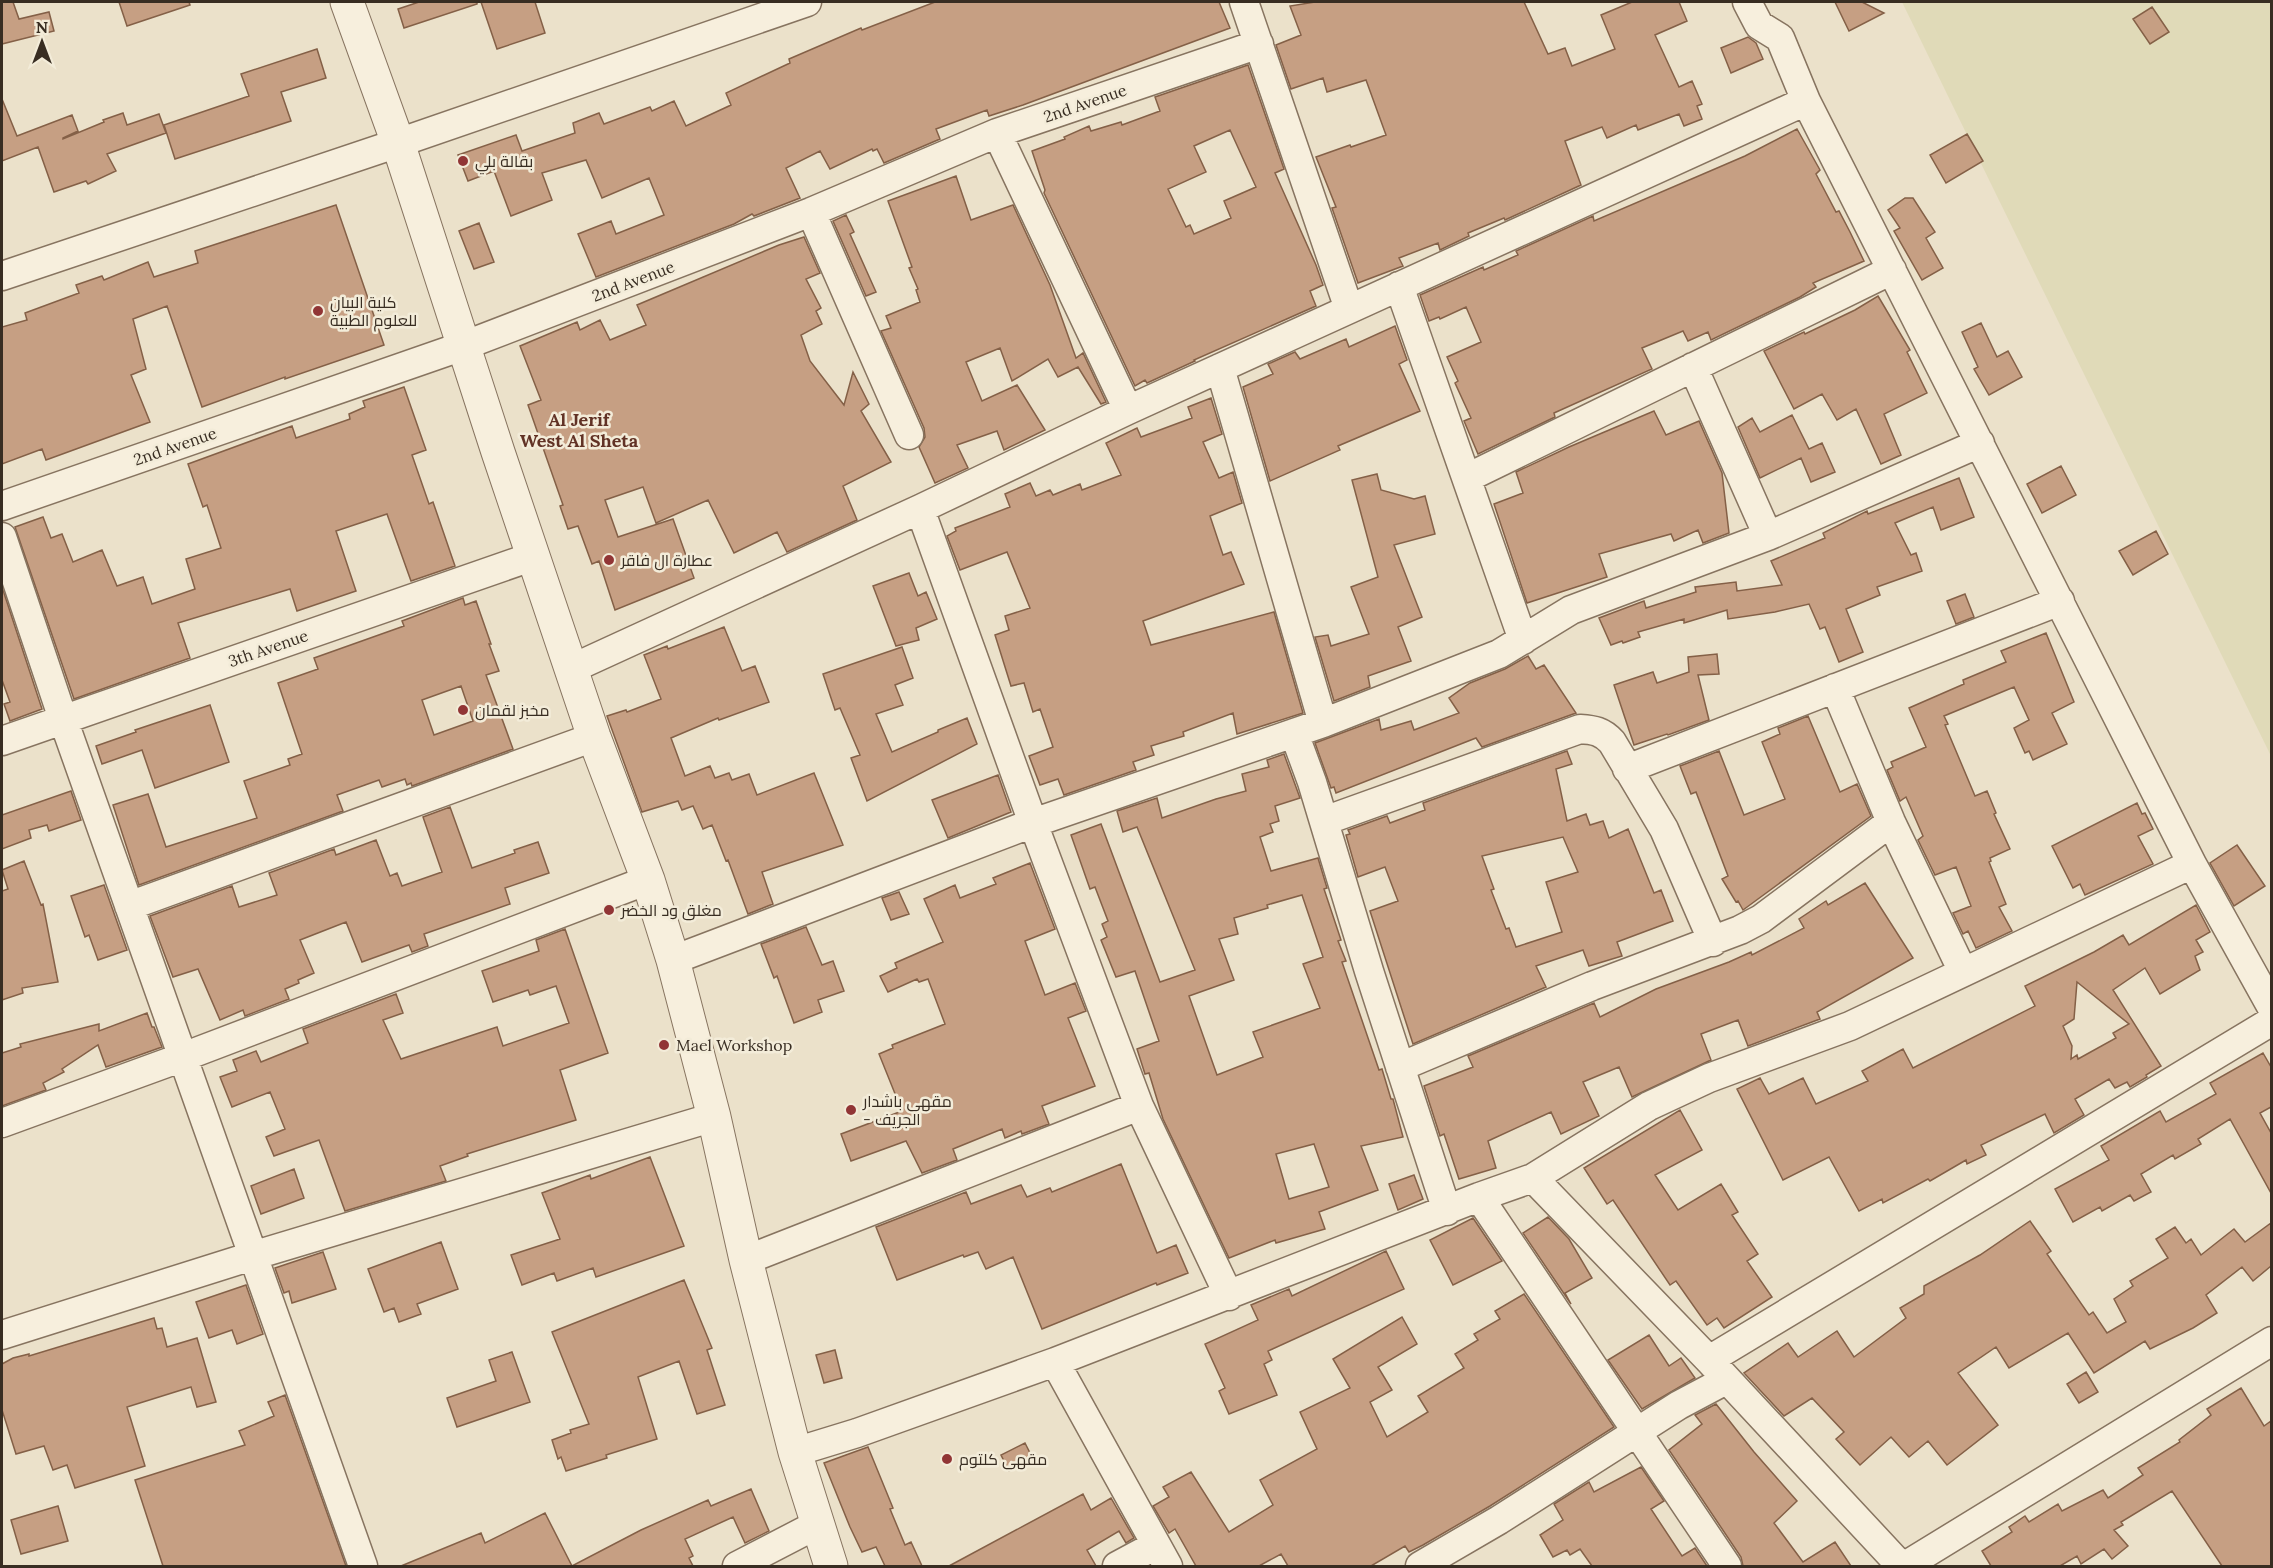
<svg xmlns="http://www.w3.org/2000/svg" width="2273" height="1568" font-family="Lora,Cairo,serif">
	<style>
		.farmland { fill: #e0dab8 }
		.building { fill: #c69f83; stroke: #846047; stroke-width: 1.5; fill-rule: evenodd }
		.lines { fill: none; stroke-linecap: round; stroke-linejoin: round }
		.minor-casing { stroke: #877460; stroke-width: 31 }
		.tertiary-casing { stroke: #877460; stroke-width: 35 }
		.minor { stroke: #f7efdd; stroke-width: 28 }
		.tertiary { stroke: #f7efdd; stroke-width: 33 }
		.poi-dot { fill: #913535; stroke: #f3ecd9; stroke-width: 2 }
		.labels { text-anchor: middle; stroke-width: 5; stroke-linejoin: round; paint-order: stroke }
		.street-label { font-size: 16px; fill: #382d22; stroke: #f3ecd9 }
		.poi-label { font-size: 16px; fill: #382d22; stroke: #f3ecd9; text-anchor: start }
		.neighbourhood-label { font-size: 18px; font-weight: bold; fill: #613225; stroke: #f3ecd9 }
	</style>
	<rect width="100%" height="100%" fill="#ebe1ca"/>
	<!-- farmland -->
	<path class="farmland" d="M1902 2H2271V756Z"/>
	<!-- building -->
	<path class="building" d="M2 2H13L19 19 49 12 54 31 2 44Z
		M119 2H189L190 5 127 26Z
		M419 2H477V4L404 28 398 9Z
		M481 2H535L545 33 497 49Z
		M935 2H1219L1230 28 1023 105 989 116 987 110 936 129 940 139 884 163 877 149 873 151 872 149 830 169 820 151 786 168 800 198 754 216 752 214 734 224 596 277 578 234 611 221 616 234 664 215 649 178 602 198 586 160 542 173 552 200 511 216 494 171 468 181 458 155 516 135 522 151 575 133 573 123 599 113 604 124 650 107 652 111 674 101 686 126 731 105 726 93 790 63 789 59 861 28 862 30Z
		M1315 2H1524L1548 54 1565 48 1572 66 1615 49 1601 15 1632 2H1679L1687 21 1655 35 1679 87 1692 81 1702 104 1697 106 1702 119 1684 126 1679 114 1638 130 1636 125 1607 138 1602 127 1565 141 1581 185 1505 220 1504 218 1468 233 1469 236 1440 250 1438 243 1399 258 1403 266 1358 283 1332 208 1336 207 1316 157 1350 145 1351 147 1386 135 1366 80 1327 92 1323 78 1291 89 1276 45 1301 35 1290 6Z
		M1835 2H1862L1884 13 1849 31Z
		M2152 7 2169 32 2150 44 2133 19Z
		M1748 37 1756 43 1763 59 1731 73 1721 48Z
		M317 49 326 78 281 92 291 121 175 159 164 125 249 96 241 74Z
		M1248 65 1284 169 1275 173 1316 265 1323 285 1310 291 1316 306 1194 360 1195 361 1147 383 1145 380 1135 386 1044 193 1045 190 1032 151 1065 139 1064 137 1089 126 1091 131 1121 122 1122 125 1160 111 1155 97ZM1230 130 1256 187 1224 201 1231 218 1194 234 1190 225 1186 227 1168 189 1206 172 1194 146Z
		M2 99 17 136 72 115 78 131 63 138V139L104 122 103 120 123 113 127 125 159 114 166 133 107 154 116 171 88 184 86 181 54 192 38 147 2 161Z
		M1797 129 1820 170 1816 174 1836 212 1839 211 1850 232 1864 261 1813 283 1816 287 1800 297 1711 340 1708 332 1688 341 1683 331 1642 348 1652 369 1554 413 1555 417 1478 454 1464 421 1471 418 1455 383 1458 381 1447 357 1481 342 1466 307 1440 319 1439 317 1429 321 1420 295 1483 267 1484 270 1518 255 1516 251 1593 216 1594 221 1745 156Z
		M1967 134 1983 161 1946 183 1930 155Z
		M956 176 971 220 1013 205 1050 285 1076 358 1083 353 1106 402 1101 404 1078 367 1058 377 1048 359 1012 381 1000 348 966 362 982 401 1017 385 1045 430 1004 450 997 431 957 445 968 468 935 483 919 447 925 437 924 428 881 331 891 328 886 316 920 302 916 290 918 289 909 268 912 267 888 201Z
		M1905 198H1913L1935 232 1926 238 1943 268 1922 280 1894 231 1900 228 1888 210Z
		M336 205 384 345 285 379V377L202 407 167 306 133 319 146 369 131 375 150 422 46 460 42 449 2 464V327L27 320 25 313 79 293 76 285 102 276 104 280 148 262 154 277 198 263 195 251Z
		M846 215 854 232 850 234 876 292 866 296 833 221Z
		M479 223 494 262 474 269 459 231Z
		M804 237 820 273 806 279 821 308 816 311 822 324 801 335 810 361 844 405 853 372 869 404 861 411 891 462 843 486 857 520 787 552 777 532 734 553 708 500 656 523 643 487 605 500 618 537 673 519 694 578 615 610 599 561 592 564 578 526 568 529 560 506 563 505 528 405 541 400 520 346 577 322 580 330 600 320 610 340 646 325 637 305 779 245Z
		M1878 296 1910 350 1907 352 1927 393 1884 414 1901 455 1881 464 1856 409 1837 420 1822 394 1794 409 1764 351 1804 332 1805 334 1855 310Z
		M1981 323 1997 357 2008 351 2022 377 1989 395 1974 369 1978 367 1962 332Z
		M1395 326 1407 360 1399 364 1420 411 1338 446 1340 450 1270 481 1243 387 1273 374 1268 364 1295 352 1300 359 1346 339 1349 347Z
		M404 387 426 450 412 455 429 504 433 502 455 566 411 581 387 514 336 531 356 591 297 611 290 589 178 623 190 658 74 699 15 527 43 517 51 538 62 534 73 562 102 550 117 586 143 577 152 604 195 589 186 559 221 548 207 505 203 507 188 464 292 426 296 438 350 419 349 414 365 407 363 401Z
		M1211 398 1222 434 1203 442 1219 478 1233 472 1242 503 1210 516 1223 555 1231 552 1244 584 1143 621 1151 645 1274 612 1303 713 1237 734 1233 713 1183 732 1184 736 1151 746 1154 755 1133 762 1136 770 1064 795 1058 779 1040 785 1029 756 1053 747 1040 709 1033 712 1024 683 1011 686 995 635 1009 630 1005 616 1030 608 1007 552 960 570 947 536 956 531 955 528 1010 507 1005 494 1030 483 1036 496 1050 490 1053 495 1080 484 1082 490 1121 475 1106 443 1137 428 1141 437 1192 418 1188 407Z
		M1654 411 1666 435 1699 421 1722 473 1729 533 1703 543 1698 530 1674 541 1671 534 1599 554 1607 577 1527 603 1494 504 1523 493 1516 472 1569 447Z
		M1792 415 1809 449 1822 443 1835 472 1811 482 1801 458 1760 478 1738 427 1752 418 1760 432Z
		M2061 466 2076 495 2042 513 2027 484Z
		M1377 474 1381 490 1414 499 1425 496 1435 534 1394 545 1422 617 1398 627 1411 661 1368 676 1370 687 1334 701 1315 637 1328 635 1331 646 1369 634 1351 587 1378 577 1352 480Z
		M1959 478 1974 517 1941 530 1933 507 1895 523 1911 555 1916 553 1922 571 1877 587 1880 595 1846 609 1863 652 1839 662 1825 627 1820 629 1809 604 1775 612 1728 619 1727 610 1684 623V619L1638 632 1640 637 1623 643 1622 641 1611 645 1599 618 1644 601 1646 608 1696 592 1695 587 1736 582 1737 591 1782 585 1771 561 1825 538 1823 533 1867 511 1868 514Z
		M2156 531 2168 554 2133 575 2119 551Z
		M909 573 918 596 926 592 937 619 916 628 919 640 896 646 873 586Z
		M2 587 42 709 10 721 4 704 10 702 2 680Z
		M1965 594 1974 617 1956 624 1947 601Z
		M463 598 465 605 476 601 491 644H489L499 671 486 675 513 749 412 786 411 783 407 785 405 779 382 787 379 780 337 795 343 811 139 885 113 805 148 794 166 847 257 818 244 781 290 765 288 759 302 754 278 683 318 669 314 658 404 626 402 621ZM461 686 473 721 434 735 422 700Z
		M724 627 742 671 755 666 769 702 719 720 718 718 671 738 685 776 710 766 715 778 729 773 732 780 749 774 757 795 814 773 843 845 762 872 773 904 748 914 728 860 726 861 712 825 703 829 693 806 682 810 678 801 642 812 607 716 626 710 627 712 661 699 644 655 667 646 668 649Z
		M2046 633 2074 702 2052 713 2067 744 2033 760 2029 751 2025 753 2014 728 2029 720 2014 687 1944 716 1948 724 1945 725 1975 796 1987 791 1996 813 1994 814 2010 849 1990 858 1991 861 1989 862 2006 904 1999 907 2012 931 1976 948 1968 931 1963 934 1953 913 1971 906 1956 867 1935 875 1918 840 1923 836 1906 797 1900 801 1887 770 1893 767 1891 762 1926 747 1909 708 1964 684 1963 680 2006 662 2001 651Z
		M902 647 913 678 895 685 903 705 876 714 892 752 938 732V730L967 718 977 744 867 801 851 758 860 755 840 708 835 710 823 674Z
		M1717 654 1719 674 1698 675 1709 720 1668 735 1667 734 1634 745 1614 685 1653 672 1657 683 1689 672 1688 657Z
		M1528 656 1536 669 1544 665 1576 713 1482 747 1476 738 1336 793 1334 787 1331 788 1315 743 1379 719 1381 730 1411 721 1414 730 1459 713 1449 698 1470 683 1505 669Z
		M210 705 229 762 155 788 142 750 102 764 96 746 136 732 135 730Z
		M1808 716 1840 792 1857 784 1871 816 1743 910 1738 901 1736 902 1722 879 1728 876 1696 792 1691 794 1680 766 1719 751 1744 815 1785 799 1762 742 1780 734 1778 728Z
		M1567 751 1572 764 1556 769 1567 821 1586 814 1590 825 1603 821 1609 838 1628 829 1654 893 1661 890 1673 921 1617 942 1622 956 1589 966 1583 950 1536 966 1546 987 1413 1044 1370 911 1398 901 1385 867 1358 877 1346 835 1350 834 1348 830 1387 816 1390 823 1425 810 1423 803ZM1563 837 1578 872 1546 882 1562 932 1516 947 1509 928 1506 929 1491 890 1494 889 1482 856Z
		M1284 754 1300 798 1275 806 1279 821 1270 824 1273 832 1260 837 1271 871 1318 858 1327 888 1324 889 1341 940 1338 941 1346 961 1342 962 1379 1070 1382 1069 1391 1099H1393L1403 1137 1361 1146 1378 1190 1319 1212 1325 1229 1276 1243 1275 1240 1229 1258 1163 1119 1149 1073 1145 1074 1137 1049 1159 1041 1135 971 1116 977 1101 940 1107 937 1102 924 1108 921 1095 887 1090 889 1071 835 1101 824 1160 982 1195 970 1137 827 1123 832 1117 811 1157 798 1162 818 1216 799 1246 791 1242 774 1269 767 1267 760ZM1302 895 1323 957 1303 964 1320 1008 1253 1032 1263 1057 1217 1075 1189 996 1234 980 1219 939 1238 934 1234 918 1268 908 1267 905ZM1314 1144 1329 1187 1289 1199 1276 1154Z
		M998 775 1011 812 948 838 932 800Z
		M71 791 81 820 49 831 47 825 29 830 31 838 2 849V815Z
		M2137 803 2142 814 2145 813 2153 829 2138 836 2153 864 2085 895 2080 884 2073 888 2052 846Z
		M450 807 472 868 515 853 514 850 538 842 549 873 505 888 510 904 424 934 428 946 412 952 409 945 362 962 346 922 300 940 314 973 298 980 299 983 285 989 289 999 245 1016 243 1010 220 1020 198 969 173 977 150 916 232 886 239 907 277 895 269 873 334 849 336 855 376 840 390 876 397 873 402 886 442 872 423 817Z
		M2237 845 2265 886 2234 906 2210 863Z
		M24 861 41 905 43 904 58 982 22 988 23 993 2 1000V891L8 889 2 870Z
		M1030 863 1055 929 1025 941 1045 995 1075 983 1086 1011 1068 1018 1095 1086 1042 1106 1049 1124 1022 1134 1021 1131 1005 1138 1002 1129 953 1149 957 1160 922 1173 906 1141 851 1161 841 1134 902 1111 879 1054 893 1048 892 1045 945 1024 928 979 919 982 917 979 888 992 880 976 897 968 895 963 943 942 924 899 955 885 960 898 996 884 993 878Z
		M1865 883 1913 958 1817 1012 1820 1019 1748 1046 1738 1020 1701 1034 1711 1060 1632 1097 1619 1067 1583 1082 1599 1116 1561 1134 1551 1112 1488 1141 1496 1168 1459 1179 1444 1134 1440 1136 1424 1086 1473 1067 1468 1056 1594 1003 1600 1017 1656 989 1729 962 1751 952 1752 955 1804 928 1799 919 1826 901 1828 905Z
		M104 885 127 950 98 960 89 935 85 937 71 896Z
		M899 892 909 914 891 920 882 898Z
		M2196 905 2210 932 2196 940 2203 952 2195 956 2200 970 2160 994 2145 968 2113 990 2161 1066 2146 1075 2147 1077 2130 1087 2127 1082 2115 1088 2109 1079 2075 1099 2084 1115 2054 1133 2045 1114 1981 1145 1986 1155 1967 1164 1966 1160 1930 1181 1928 1179 1883 1203 1882 1199 1859 1211 1829 1157 1783 1180 1737 1089 1760 1078 1769 1094 1803 1078 1816 1104 1868 1081 1862 1071 1903 1049 1913 1068 2035 1006 2025 986 2094 952 2123 935 2129 945ZM2077 982 2129 1024 2113 1033 2116 1038 2078 1059 2077 1055 2071 1059 2072 1046 2063 1026 2074 1019Z
		M806 927 822 965 833 961 844 991 818 1000 822 1012 794 1023 777 976 774 978 761 944Z
		M565 929 608 1053 560 1070 576 1120 467 1154 468 1156 440 1166 446 1181 345 1211 319 1140 274 1156 266 1137 285 1129 270 1092 232 1107 220 1077 237 1071 233 1060 256 1051 261 1062 308 1043 303 1029 396 994 403 1013 383 1020 401 1059 497 1027 503 1046 569 1023 556 986 530 995 528 990 493 1002 482 971 539 951 536 940Z
		M147 1013 152 1027H154L162 1047 106 1067 98 1045 62 1069 64 1072 43 1083 46 1090 2 1106V1053L21 1047 20 1044 99 1024V1031Z
		M2263 1053 2271 1067V1107L2260 1113 2271 1133V1193L2230 1119 2198 1139 2201 1144 2175 1159 2173 1155 2141 1174 2151 1192 2134 1201 2130 1195 2102 1211 2100 1207 2073 1222 2055 1189 2109 1160 2101 1146 2160 1111 2166 1122 2216 1094 2210 1083Z
		M1680 1110 1702 1150 1655 1175 1678 1210 1721 1184 1738 1212 1732 1215 1758 1254 1747 1261 1772 1297 1724 1328 1717 1318 1707 1325 1676 1281 1670 1285 1613 1200 1607 1204 1584 1168Z
		M650 1157 684 1246 596 1277 593 1268 557 1281 554 1273 522 1285 511 1255 560 1239 542 1193 590 1175 591 1179Z
		M1121 1164 1157 1253 1176 1245 1188 1273 1157 1285 1156 1283 1042 1329 1013 1257 986 1269 978 1252 964 1257 963 1255 897 1280 876 1227 966 1192 971 1204 1021 1185 1027 1197 1050 1188 1052 1192Z
		M294 1169 304 1198 261 1214 251 1186Z
		M1414 1175 1423 1199 1398 1210 1389 1184Z
		M1548 1217 1569 1239 1592 1278 1565 1293 1571 1304 1523 1233Z
		M1473 1218 1502 1261 1453 1285 1430 1240Z
		M2030 1221 2051 1251 2047 1254 2089 1315 2093 1312 2107 1333 2126 1322 2114 1299 2133 1286 2130 1281 2168 1258 2156 1239 2175 1227 2186 1243 2191 1239 2201 1255 2234 1229 2245 1242 2271 1223V1266L2253 1281 2242 1267 2206 1295 2217 1313 2193 1328 2150 1349 2145 1341 2094 1373 2068 1333 2009 1368 1996 1347 1958 1373 1998 1425 1947 1465 1928 1441 1909 1457 1891 1437 1860 1465 1836 1439 1844 1432 1812 1398 1784 1416 1744 1373 1788 1343 1798 1357 1837 1331 1854 1357 1906 1318 1900 1308 1924 1294V1286L1980 1255Z
		M441 1242 458 1289 417 1304 421 1314 399 1322 394 1308 384 1312 368 1269Z
		M1386 1251 1404 1289 1268 1351 1272 1360 1264 1364 1277 1395 1229 1414 1219 1391 1225 1388 1205 1344 1258 1320 1251 1305 1289 1289 1292 1296Z
		M323 1252 336 1289 292 1303 289 1291 284 1293 275 1268Z
		M684 1280 712 1348 707 1350 725 1405 697 1414 679 1361 638 1377 657 1439 606 1455 607 1458 566 1471 561 1457 558 1459 552 1440 571 1433 570 1430 589 1424 552 1332Z
		M246 1285 263 1334 237 1344 232 1330 209 1338 196 1302Z
		M1524 1294 1614 1427 1490 1506 1423 1545 1409 1552 1405 1546 1371 1566H1288L1281 1554 1259 1566H1196L1175 1529 1169 1533 1153 1506 1169 1497 1163 1487 1191 1472 1229 1532 1273 1505 1260 1480 1317 1449 1300 1412 1350 1388 1333 1359 1402 1317 1417 1344 1378 1367 1392 1390 1370 1402 1387 1437 1428 1412 1418 1396 1464 1368 1455 1354 1478 1340 1474 1334 1500 1319 1495 1311Z
		M154 1318 157 1329 162 1328 167 1347 197 1338 216 1402 197 1407 191 1387 127 1407 145 1466 75 1488 67 1465 53 1470 44 1446 16 1454 2 1410V1364L13 1358 29 1354V1356Z
		M1649 1335 1669 1366 1681 1358 1695 1378 1642 1409 1608 1360Z
		M835 1350 842 1378 824 1383 816 1355Z
		M512 1352 530 1402 457 1427 447 1398 496 1381 489 1360Z
		M2086 1372 2098 1392 2079 1403 2067 1384Z
		M2241 1388 2264 1426 2271 1421V1566H2222L2172 1491 2121 1522 2123 1525 2114 1530 2128 1546 2112 1559 2104 1549 2081 1564 2077 1556 2060 1566H1991L1982 1551 2012 1532 2009 1527 2025 1516 2029 1522 2058 1504 2062 1511 2103 1490 2108 1498 2143 1475 2138 1468 2180 1442 2179 1440 2211 1415 2207 1409Z
		M285 1395 346 1566H163L135 1480 245 1445 239 1431 274 1416 268 1402Z
		M1716 1404 1754 1452 1797 1501 1774 1523 1803 1562 1835 1542 1851 1566H1743L1741 1557 1669 1450 1702 1424 1695 1415Z
		M1025 1443 1033 1459 1009 1471 1001 1455Z
		M868 1447 893 1508 890 1509 905 1545 911 1542 922 1566H885L876 1547 862 1552 850 1527 824 1463Z
		M1641 1467 1664 1501 1651 1509 1682 1556 1695 1548 1707 1566H1592L1580 1549 1570 1555 1567 1550 1553 1557 1540 1535 1563 1520 1554 1504 1589 1482 1594 1492Z
		M751 1489 769 1531 745 1543 733 1517 685 1539 693 1556 689 1558 693 1566H401L481 1533 485 1543 545 1513 572 1566 641 1530 708 1500 711 1506Z
		M1083 1494 1091 1510 1111 1498 1134 1538 1126 1543 1119 1531 1087 1550 1096 1566H949Z
		M58 1506 68 1541 21 1554 11 1520Z"/>
	<g class="lines">
		<!-- minor casing -->
		<g class="minor-casing">
			<path id="minor" d="M1244 2 1349 309
				M997 133 1128 410
				M811 212 909 435
				M2 276 398 143 807 2
				M1399 286 1523 640
				M1693 367 1768 536
				M1220 368 1323 723
				M1467 478 1892 270
				M2 506 463 346 811 212 997 133 1259 44
				M920 509 1033 823 1139 1106 1229 1296
				M2 537 63 719 363 1566
				M571 669 920 509 1128 410 1806 101
				M1835 688 1891 822 1963 972
				M1294 733 1312 782 1369 971 1447 1211
				M2 741 534 556
				M1627 769 2060 601
				M1324 821 1580 729C1594 730 1602 731 1612 742L1664 829 1713 942
				M2192 864 2272 1008
				M129 906 594 737
				M673 960 1033 823 1323 723 1499 654 1571 610 1768 536 1980 443
				M1400 1067 1592 986 1740 930 1761 919 1891 822
				M2 1123 183 1057 648 880
				M1533 1178 1709 1360 1901 1566
				M1479 1197 1727 1566
				M746 1260 1139 1106
				M2 1335 252 1256 714 1117
				M1709 1360 2272 1021
				M1055 1362 1168 1566
				M795 1452 857 1433 1055 1362 1479 1197 1533 1178 1649 1106 1709 1078 1850 1026 2192 864 1806 101 1780 38 1759 25 1747 2
				M737 1566 816 1525
				M1117 1566 1156 1545
				M1420 1566 1499 1520 1679 1405 1726 1380
				M1905 1566 2272 1341"/>
		</g>
		<!-- tertiary casing -->
		<g class="tertiary-casing">
			<path id="tertiary" d="M347 2 398 143 498 452 594 737 648 880 673 960 714 1117 746 1260 795 1452 831 1566"/>
		</g>
		<!-- minor -->
		<use href="#minor" class="minor"/>
		<!-- tertiary -->
		<use href="#tertiary" class="tertiary"/>
	</g>
	<!-- markers -->
	<g class="poi-dot">
		<circle cx="463" cy="161" r="6"/>
		<circle cx="318" cy="311" r="6"/>
		<circle cx="609" cy="560" r="6"/>
		<circle cx="463" cy="710" r="6"/>
		<circle cx="609" cy="910" r="6"/>
		<circle cx="664" cy="1045" r="6"/>
		<circle cx="851" cy="1110" r="6"/>
		<circle cx="947" cy="1459" r="6"/>
	</g>
	<g class="labels">
		<!-- street labels -->
		<g class="street-label">
			<text transform="translate(1085 103) rotate(-19)" y="6">2nd Avenue</text>
			<text transform="translate(633 281) rotate(-21)" y="6">2nd Avenue</text>
			<text transform="translate(175 446) rotate(-19)" y="6">2nd Avenue</text>
			<text transform="translate(268 648) rotate(-19)" y="6">3th Avenue</text>
		</g>
		<!-- poi labels -->
		<g class="poi-label">
			<text x="475" y="167">بقالة بلي</text>
			<text x="330" y="308">كلية البيان<tspan x="330" dy="18">للعلوم الطبية</tspan></text>
			<text x="621" y="566">عطارة ال فاقر</text>
			<text x="475" y="716">مخبز لقمان</text>
			<text x="621" y="916">مغلق ود الخضر</text>
			<text x="676" y="1051">Mael Workshop</text>
			<text x="863" y="1107">مقهى باشدار<tspan x="863" dy="18">- الجريف</tspan></text>
			<text x="959" y="1465">مقهى كلتوم</text>
		</g>
		<!-- neighbourhood labels -->
		<g class="neighbourhood-label">
			<text x="579" y="426">Al Jerif<tspan x="579" dy="21">West Al Sheta</tspan></text>
		</g>
	</g>
	<!-- border -->
	<rect width="2273" height="1568" fill="none" stroke="#382d22" stroke-width="6"/>
	<!-- north arrow -->
	<g transform="translate(42 42)" stroke="#f3ecd9" stroke-width="4.5" paint-order="stroke">
	<path d="M0-4.5L10 22L0 15L-10 22Z" fill="#382d22"/>
	<text y="-9" font-size="16" font-weight="bold" text-anchor="middle" fill="#382d22">N</text>
	</g>
</svg>
